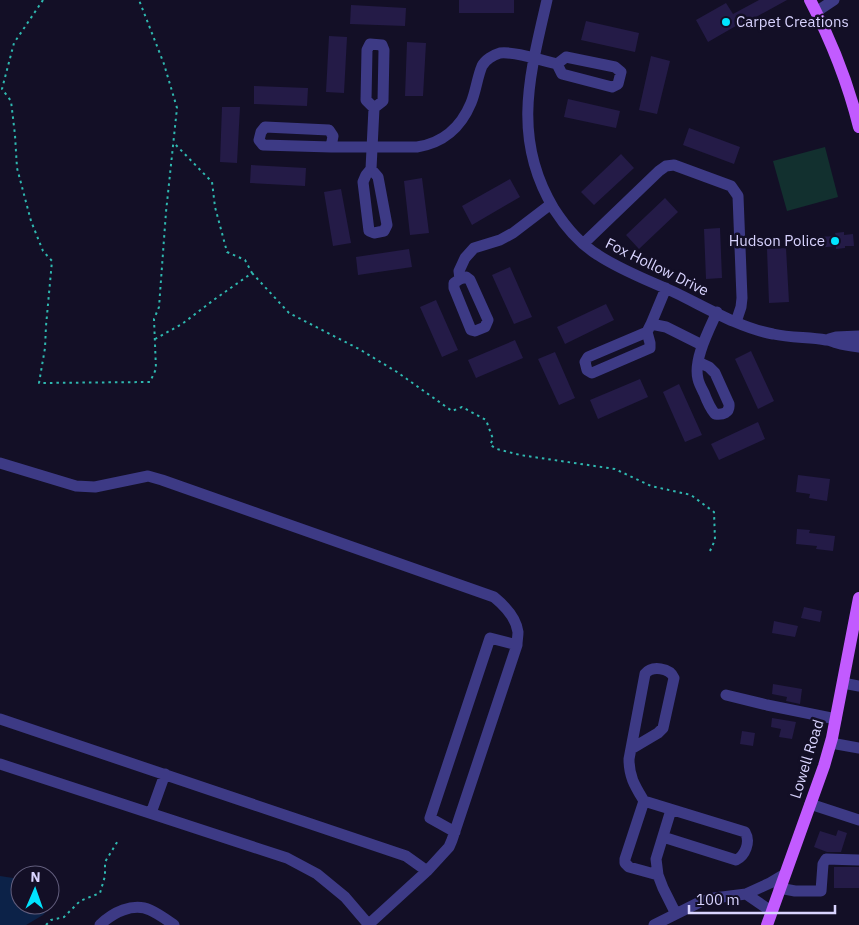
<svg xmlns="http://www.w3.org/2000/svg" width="859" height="925" font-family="'IBM Plex Sans',sans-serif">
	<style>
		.green { fill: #12302f }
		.water { fill: #0c2248 }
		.building { fill: #241b47 }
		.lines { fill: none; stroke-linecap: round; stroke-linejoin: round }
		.path { stroke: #2fb8b0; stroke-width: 2; stroke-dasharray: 2.5 4; stroke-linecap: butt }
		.minor { stroke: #3d3a85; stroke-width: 11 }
		.major { stroke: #c25bff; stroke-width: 12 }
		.poi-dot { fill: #00e5ff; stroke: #130f26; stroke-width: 2 }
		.labels { text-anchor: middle; stroke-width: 5; stroke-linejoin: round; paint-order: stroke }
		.poi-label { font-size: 15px; fill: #d9d4ff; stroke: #130f26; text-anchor: start }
		.street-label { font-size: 15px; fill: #d9d4ff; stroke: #130f26 }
	</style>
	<rect width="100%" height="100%" fill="#130f26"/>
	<!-- green -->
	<path class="green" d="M825 147 838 197 787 211 773 161Z"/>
	<!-- water -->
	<path class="water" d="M0 876 20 879V905H50V889L56 891 54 903 43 915 26 925H0Z"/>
	<!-- building -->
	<path class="building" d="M459 0H514V13H459Z
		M759 0H787L756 17 758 20 744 28 741 23 708 42 696 20 726 3 733 14Z
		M351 5 406 8 405 26 350 24Z
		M586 21 639 33 635 52 581 40Z
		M329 36 347 37 344 93 326 92Z
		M407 42 426 43 423 96H405Z
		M651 56 670 61 657 114 639 110Z
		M254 86 308 88 307 106 254 104Z
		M568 99 620 111 616 128 564 117Z
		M222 107H240L237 163 220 162Z
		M689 128 740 147 734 164 683 145Z
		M621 154 634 168 594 205 581 192Z
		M251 165 306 168 305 186 250 183Z
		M422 178 429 233 410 235 404 181Z
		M510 179 520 197 472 225 462 206Z
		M341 189 351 243 333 246 324 192Z
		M665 198 678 212 639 249 626 235Z
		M720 228 722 278 706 279 704 229Z
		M844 232V235L853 234 854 246H845V248L836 249V246L818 248 817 237 836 236 835 233Z
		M786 248 789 302 769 303 767 249Z
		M409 249 412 267 358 275 356 257Z
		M510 267 532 317 514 324 492 275Z
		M436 300 458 350 442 357 420 307Z
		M606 304 614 320 565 344 557 327Z
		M515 340 523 358 476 378 468 360Z
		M751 351 774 401 758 409 735 359Z
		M555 352 575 398 559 405 538 359Z
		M640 379 648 397 598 419 590 400Z
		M679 384 702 435 685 442 663 392Z
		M758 422 765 439 719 460 711 444Z
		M798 475 830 479 827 501 809 498 810 494 796 492Z
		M797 529 810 530 809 533 835 536 833 551 816 549 817 546 796 544Z
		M804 607 822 611 820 622 801 618Z
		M774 621 798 626 795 637 772 633Z
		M773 684 802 689 800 704 786 701 787 697 772 694Z
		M772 718 796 722 792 739 779 737 781 729 771 727Z
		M742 731 755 733 753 746 740 744Z
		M838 830 847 833 841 852H827L814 847 820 831 836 836Z
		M834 867H859V888H834Z"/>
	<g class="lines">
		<!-- path -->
		<path class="path" d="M43 0 14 43 2 89 11 101 15 135 17 168 31 221 43 251 52 261 46 326 45 348 39 383 150 382 156 369 154 319 159 307 166 212 177 108 164 64 139 0
			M252 273 289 313 359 349 397 372 452 411 462 407 486 420 493 439 490 445 497 449 520 455 615 469 651 486 691 495 714 512 715 540 710 551
			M155 339 182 324 215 299 252 273 245 260 227 252 215 207 212 182 173 142
			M46 925 51 920 64 917 80 901 100 893 105 876V862L119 839"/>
		<!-- minor -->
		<path class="minor" d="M547 0C530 74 511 138 554 209 565 226 580 244 598 255 622 271 650 281 676 293 707 308 740 328 773 334 791 338 809 337 826 340 830 340 833 342 837 343 844 345 851 346 859 347
			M816 12 834 0
			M331 147 263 145 259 140 261 132 265 127 329 130 333 136 331 147H417C443 143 461 127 471 103 476 91 477 78 482 66 485 60 493 55 500 53 514 51 543 61 557 64L562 74 612 87 618 84 621 72 615 67 566 57 557 64
			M371 169 378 177 387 225 384 231 374 233 369 231 363 182 366 175 371 169 374 108 383 101 384 50 382 45 370 44 367 50 366 100 374 108
			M583 244 659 171 666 166 674 165 731 186 738 196 742 298 741 307 736 322
			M460 279 466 277 470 280 488 320 485 327 475 331 471 330 454 288V283L460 279 459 271 465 258 474 248 500 240 513 233 551 204
			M651 324 666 288
			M647 332 650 343V348L592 373 587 370 585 362 588 357 647 332 651 324 666 327 702 345
			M829 339 836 337 859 336
			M698 362 709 367 715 373 729 404C730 413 723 415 715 414 710 408 707 401 704 393 702 389 699 384 698 379 693 360 709 330 717 312
			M0 463 76 486 95 487 148 476 162 480 494 597C505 606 516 617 518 632 518 636 517 641 517 645L452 840 449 847 427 871 369 924
			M843 683 859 686
			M726 695 767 705 836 719
			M0 719 406 856 427 871
			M831 743 859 748
			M631 749 658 733 663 728 674 678C670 668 652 665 645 674L629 759C629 777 635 786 644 801L745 832C751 842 745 856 736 860L663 837
			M0 764 287 858 317 874 345 897 369 925
			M644 801 625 859V863L629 867 658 875
			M810 804 859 820
			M671 810 656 859 658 875 663 888 676 914
			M151 813 165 774
			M455 832 430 818 490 638 517 645
			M779 888 795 891H821L823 864 826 859 859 860
			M746 894 771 911
			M100 925C112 913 133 902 150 910 159 914 167 920 174 925
			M654 925 700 902 714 898 746 894 770 883 785 874"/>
		<!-- major -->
		<path class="major" d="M810 0C831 40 848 83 859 127
			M767 925 824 766 832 738 859 598"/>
	</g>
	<!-- markers -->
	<g class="poi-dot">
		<circle cx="726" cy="22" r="5"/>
		<circle cx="835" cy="241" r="5"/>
	</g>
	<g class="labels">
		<!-- poi labels -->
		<g class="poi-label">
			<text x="736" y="27">Carpet Creations</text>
			<text x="825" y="246" text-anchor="end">Hudson Police</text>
		</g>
		<!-- street labels -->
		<g class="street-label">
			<text transform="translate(657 267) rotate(26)" y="5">Fox Hollow Drive</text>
			<text transform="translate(807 759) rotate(-73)" y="5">Lowell Road</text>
		</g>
	</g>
	<!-- north arrow -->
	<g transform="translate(35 890) rotate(2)"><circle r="24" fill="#130f26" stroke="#625e7d"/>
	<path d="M0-4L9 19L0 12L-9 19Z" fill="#00e5ff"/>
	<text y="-8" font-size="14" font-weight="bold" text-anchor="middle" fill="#d9d4ff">N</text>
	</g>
	<!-- scale -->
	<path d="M689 905v8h146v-8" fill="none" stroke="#d9d4ff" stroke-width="2.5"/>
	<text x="696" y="905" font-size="15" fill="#d9d4ff" stroke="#130f26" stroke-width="4" paint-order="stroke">100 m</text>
</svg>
